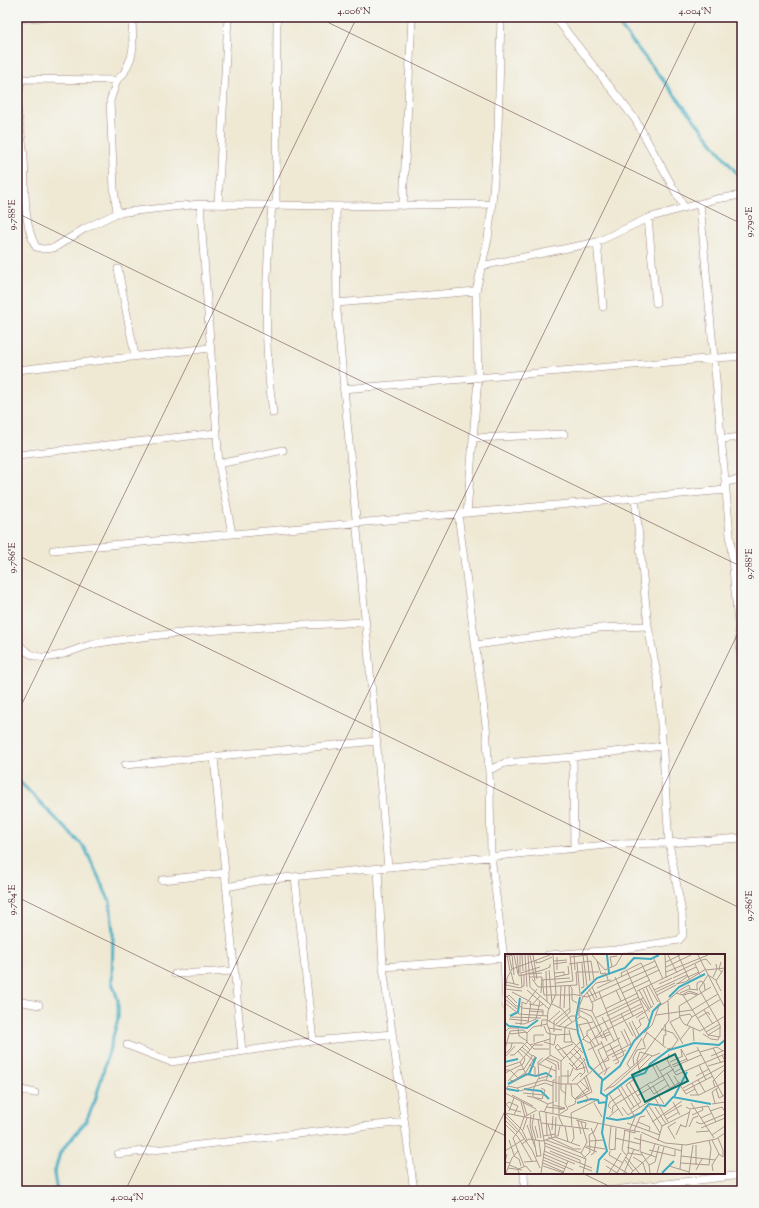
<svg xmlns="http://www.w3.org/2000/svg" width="759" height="1208" font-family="'Sorts Mill Goudy',serif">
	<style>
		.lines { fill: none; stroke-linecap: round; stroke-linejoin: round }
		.stream { stroke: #41abc1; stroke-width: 3 }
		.street-casing { stroke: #9c8480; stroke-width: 8 }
		.street { stroke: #fff; stroke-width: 7 }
		.ticks { fill: none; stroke: #4a1f2b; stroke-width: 1; stroke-opacity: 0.45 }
		.inset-river { fill: none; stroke: #41abc1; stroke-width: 2 }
		.inset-road { fill: none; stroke: #ad9890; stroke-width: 1 }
		.view { fill: #0f766e; fill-opacity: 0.15; stroke: #0f766e; stroke-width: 2 }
		.inset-edge { fill: none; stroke: #4a1f2b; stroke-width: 2 }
		.neatline { fill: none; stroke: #4a1f2b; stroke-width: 1.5 }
		.ticks-label { font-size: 10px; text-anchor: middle; fill: #4a1f2b }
	</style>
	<rect width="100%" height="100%" fill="#f6f6f2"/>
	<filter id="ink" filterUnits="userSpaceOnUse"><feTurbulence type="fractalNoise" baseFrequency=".025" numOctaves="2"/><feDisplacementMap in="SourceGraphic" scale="8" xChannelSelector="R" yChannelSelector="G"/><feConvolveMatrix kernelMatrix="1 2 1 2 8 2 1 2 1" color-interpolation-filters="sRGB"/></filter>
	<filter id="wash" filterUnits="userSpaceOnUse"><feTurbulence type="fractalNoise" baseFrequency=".012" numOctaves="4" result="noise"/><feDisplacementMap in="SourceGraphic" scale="16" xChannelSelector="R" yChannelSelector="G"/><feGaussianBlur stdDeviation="0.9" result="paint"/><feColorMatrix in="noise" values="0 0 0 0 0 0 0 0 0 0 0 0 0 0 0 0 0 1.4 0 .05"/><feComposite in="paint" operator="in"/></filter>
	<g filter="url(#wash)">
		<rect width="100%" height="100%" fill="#efe9d4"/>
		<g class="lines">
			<!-- stream -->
			<path class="stream" d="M613 17 742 180
				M17 779 85 848 110 902 113 932 112 982 118 1000V1019L95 1101 86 1121 60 1153 54 1174 57 1191"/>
		</g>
	</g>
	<g filter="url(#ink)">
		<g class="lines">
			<!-- street casing -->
			<g class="street-casing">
				<path id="street" d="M555 17 635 119 684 207
					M17 19 43 17
					M17 79 117 80
					M17 98 22 79
					M17 107C19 125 23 142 24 159 26 188 22 221 36 247L43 249 54 248 84 229 117 213 200 204 336 206 492 204 498 129 501 17
					M17 197 26 204
					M200 204 219 464 232 534
					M700 204 742 668
					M218 205 228 17
					M272 206C265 275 263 343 273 413
					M276 206 277 17
					M336 206 337 312 388 867
					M403 206 412 17
					M117 213 114 189 110 101 117 80 124 73 131 58 133 47 132 17
					M648 218 656 303
					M597 242 603 307
					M481 266 597 242 648 218 716 199 742 195
					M118 269 135 356
					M337 303 476 291
					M17 370 210 348
					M343 389 742 356
					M474 438 564 434
					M721 439 742 437
					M17 455 217 433
					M219 464 283 450
					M725 482 742 479
					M467 513 478 378 476 291 488 239 492 204
					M458 514 486 725 490 790 491 856 504 958 506 1005
					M53 550 726 490
					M733 565 742 564
					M19 644C42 673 71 647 99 643 187 629 277 627 365 622
					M476 645 599 628 648 626
					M214 757 242 1051
					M573 757 574 849
					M125 765 377 741
					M489 770 505 763 573 757 662 746
					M378 868 383 967 414 1191
					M295 877 313 1041
					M162 880 225 873
					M226 887 263 880 616 844 669 843 742 838
					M548 955 616 950 679 940 683 935 682 913 669 843 658 680 648 626 635 498
					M383 967 506 958
					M175 974 234 971
					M17 1001 39 1005
					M127 1045 171 1062 313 1041 392 1034
					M17 1089 35 1093
					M118 1154 405 1122
					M524 1173 525 1191
					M605 1191 742 1175"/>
			</g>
			<!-- street -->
			<use href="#street" class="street"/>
		</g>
	</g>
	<!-- ticks -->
	<path class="ticks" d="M317 17 742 224M17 213 742 567M17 555 742 909M17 714 357 17M17 897 506 1136M581 955 742 625M582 1173 619 1191M125 1191 698 17M466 1191 506 1109"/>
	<!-- overview -->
	<g transform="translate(505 954)">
		<rect width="220" height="220" fill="#efe9d4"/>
		<path class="inset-river" d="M102 1 104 19M76 40 92 24 120 14 129 4 146 5 154 1M75 43 71 64 73 79 84 112 98 126M164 43 174 33 200 20M5 62 13 58 15 44M0 69 4 72 22 74 33 66M0 108 13 105M24 120 31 103M3 130 22 120 31 122 41 119 47 123M2 135 14 137M19 135 36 137 44 145M101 142 125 124 140 119 145 110 164 96 189 89 214 91 220 86M169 143 182 118M72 149 86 145 93 146 94 149 102 148M101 164 112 166 125 164 136 159 144 150 160 152 168 143 206 150M92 219 94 206 102 197 97 179 102 143 96 139 97 127 115 112 129 87 143 73 148 57 156 49M157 219 169 207"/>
		<path class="inset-road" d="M2 1 5 17M9 1 13 20M12 1 14 22 38 16 45 13V10M15 1V19M17 1 18 17M20 1 22 33M23 1 25 33 46 51M25 1 30 27M28 1 32 25M69 1 70 16M78 1 82 32M82 1 85 27M87 1 100 16 111 11 117 1M160 1 161 24M163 1 172 19M173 1 185 27M193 1 220 54M4 2 7 15M0 3 7 1 9 21M52 3V16M66 3 82 1M149 5 158 25M31 6V9L36 8 47 3M49 7 62 6M92 7 96 20M161 8 175 1M216 8 214 15 217 19M72 9 75 41M49 10 62 8M64 10 86 7 89 27M190 10 195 21M107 13 105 3 112 2M161 13 186 1M44 16 47 49M201 16 220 14M41 17 42 48M122 17 144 67M6 18 9 30M161 18 203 1M50 19 59 18V21M24 20 37 19M96 20 101 19 103 26M24 23H37L36 39M50 23 64 20 63 12M110 23 128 62M117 23 116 19 136 9 156 50M183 23 194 18M208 23 212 15 211 10M168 24 191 13M27 25 33 33H38V26M36 26 65 24M169 27 182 21M1 28 14 31M51 29 68 27 65 1M154 30 167 24M171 30 180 28 201 15M172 30 183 22M1 31 15 34 19 32V20M64 31 67 34V46L72 49M144 32 153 48M17 33 16 19 35 13M87 33 92 44M141 33 149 51M206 33 174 52 175 64 179 70 195 77 220 62M76 34 79 33 77 9M92 34 150 7M0 35 17 37M84 35 90 46M138 35 146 53M22 36 44 55M111 36 116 47M134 36 144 54M149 36 169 27M192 36V29L196 27 199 29 200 36M132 37 197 6 201 5 206 11M216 37 211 27 218 16M7 38 26 48 23 69M82 38 88 51 87 57M94 38 119 101 108 107M151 38 170 29M0 39 2 24 7 15 45 1M117 39 145 26M171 39 178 41 203 81 215 83V71L194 35 203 21 211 26M175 39 184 35 193 36M67 40 82 43 152 12M0 41 11 52 17 53M67 41H39L38 33 72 31 71 18H94M152 41 171 31M177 41 184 37 193 40M179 41 185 39 192 41M2 43 4 41 12 49M0 45 12 55M136 45 145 58M87 48 154 16M0 49 14 60 43 62M24 50 35 52 38 50M47 50 57 55 67 68M27 51 35 42M17 54 38 56V61M55 54 56 32M59 54 60 31M74 54 87 57 97 77 84 89 78 85M100 55 133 39M74 56 86 62 97 84 106 80M199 56 208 70M24 57 38 58M116 60 128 82M151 61 187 56 213 40M102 62 138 44M174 62 185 60 187 63M5 63 36 64M75 63 60 73 59 88H68L78 99M97 63 109 87M175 63 165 68 178 90M90 64 134 43M131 64 148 52M193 64 203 58 205 61M4 65 24 67M42 66 53 72 72 76M44 67 55 57M127 67 135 83M124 68 132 85M10 69 19 70 31 65 35 47M105 69 137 53M42 70 28 73 22 79V88L29 95H44M51 70 65 58 64 31M16 71 17 48 21 50 32 35M73 71 88 68M74 71 79 84M182 71 187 63 216 45M39 72 42 79 51 81 49 91 39 88M54 72 66 62H71M36 73 37 66H42M107 73 138 57M43 74 57 76M188 74 189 87M156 75 168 79 173 86 167 94 162 95M64 76 67 88M131 76 136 71 134 66 140 63M82 77 136 50M116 77 123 91M140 77 161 94M0 78 4 74H13L14 82 22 87M4 78 6 80 21 78M49 78V67L65 54M201 78 215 70M139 79 147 71 154 52 161 48 175 36 184 31 185 35M198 80 206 85 213 86 214 83M51 81 65 80M82 81 91 93M203 81 216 73M91 84 104 78M175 86 185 73M96 87 104 106 99 108M102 87 98 78 107 73M29 88V81H39M85 88 98 116M0 89H18L25 96M104 89 114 108 110 110M52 90 62 101M53 90 50 93 59 104M25 91 45 85M94 91 82 66 74 62V53L78 43 91 29 106 26M158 92 159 81H161L160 70M17 93 27 102M140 93 138 86 142 79M192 93 218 142M208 94 216 109M0 95 5 77 18 76 22 79M15 95 29 107M53 96 68 90M83 96 97 89M58 97 72 114M65 98 78 110 80 118 75 123M101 98 114 91M195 98 212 93 218 97M0 100 6 94 7 89M164 100 162 106 171 121 220 100M5 101H9L22 88M181 101 194 96M103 102 126 90 119 75M177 102 176 95 183 107M206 102 220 96M0 103 10 92M75 103 80 109 83 119M107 103 121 96M42 104 53 108 54 116M40 105 51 111V148M64 106 76 94M56 107 82 81V77M15 108 22 122M165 108 178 102M64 109 71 116 81 113M34 110 51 117M34 110 46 101M24 111 30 113V122M129 111 128 104 132 96 141 94M151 111 165 134M167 111 182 105M194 111 201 126M67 112 76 102 68 94M148 112 154 124M203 112 220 107 217 101M0 113 15 108 29 91H38M168 113 196 101M125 114 122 110 137 84M19 115 28 101M71 115 80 106 78 104M134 115 147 102M0 116H5L14 125M155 117 166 111M21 118 30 103 28 101M170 118 177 114 176 110M0 119 18 110 20 105 13 97M135 119 132 106 135 98 148 102 155 99M162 119 171 134M93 121 105 113M99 121 102 116 93 96 115 84M43 122 33 125 28 136V143L43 150M54 122V163L58 172M56 122H65L68 114M169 122 181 140 190 135M191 122 204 115M79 123 84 135M34 124 33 108 38 104M127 124 134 136M5 126 9 127 21 118M41 126 47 112M128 126 121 131 135 154M193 126 200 138M3 127 13 116 19 115M67 127 75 119 77 120M75 127 84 136M124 128 136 148 126 155M146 129 169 115M187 129 193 141M63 130V116M66 130 67 142 70 145M72 130 84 146 80 148M142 130 149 140 163 131M116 132 129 153M148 132 159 150M210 133 208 127 220 115M12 134 15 137 40 129 48 132M113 134 130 163 125 175M178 134 220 111M101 135 109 132 144 100M211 135 214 144 220 141M0 137 3 132 12 134 39 126 56 130V107L45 101V78L42 70 43 57 51 40 48 1M99 137 135 106 164 66 163 47M179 137 208 122M0 139 31 155M18 139 39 141M61 140 56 136V130H72L103 103M104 140 118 162M7 141 28 152M185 141H194L220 128M22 142 37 145 40 136 36 134M132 142 160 125M150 144 163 168M70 145 85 136M70 145 82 134M72 145 87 138 81 121M16 148 20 163M18 148 22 161M168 148 175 161M89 149 97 163M186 149 209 184M210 149 207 138 214 133M1 150 5 155 16 158M207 150 220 148M0 151 4 148 13 152 9 161M48 151 60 154 54 156M144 152 157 172 153 187M41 153 60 155M63 153 70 150 71 145M117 153 123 161 175 128M150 153 161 170M181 153 185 155 203 152 211 168M106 155 103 152 105 148 117 140M141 155 155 179M4 157 9 144M34 157 40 192 36 219M35 157 135 178M205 157 217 153 220 158M39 158 43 150 49 148M41 158 42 181M0 159 35 166M48 159V126H50M107 159 108 152 146 128M1 160 17 176 22 186M29 160 27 172 31 186M55 160 63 155 60 150 61 130M26 161 25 171 28 185M160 161 177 151M187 161 198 156 197 153M0 162 14 177M104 163 113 155M196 164 207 159M33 165 36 184M162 165 174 158M0 166 13 179M71 166 81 169 80 175M73 167 76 180M133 168 145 173 144 177M147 168 177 147M191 168 196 170 220 160M36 169 84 175M122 169 155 181M0 170 13 183 27 207M43 170 47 184M22 171 30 193M175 171 181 173 185 156M30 172 33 184M60 172 63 188M106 172 104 192 105 196 110 195M157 172 185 158M67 173 66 159 92 146M184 173 188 164 193 162M86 174 91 186 89 199 86 201M196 174 220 164M18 176 22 164M47 176 48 162M119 176 130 179V177M120 176 117 196 121 201M14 177 27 196 35 214M129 177 135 163 140 162M136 178 160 189 181 191 211 185 220 179M191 178 204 177M136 180 135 197 144 211 145 219M171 181 176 170M207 181 220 172M38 182 51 180M51 182H53L55 172M43 183 69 195H76M50 183 75 192M110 184 135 190M129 184 177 197M213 184 218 196V203L214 200M170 185 163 173 171 168M4 186 9 201M29 186 32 203M41 186 76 199 82 188 76 168M207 186 214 200 207 211 208 217M85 187 99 186M40 189 81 205 76 199M66 189 69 184 68 174M17 190 24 185 37 187 50 183 51 163M191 191V211M40 192 75 206V209M81 192 100 195M80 193 92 198M122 193 134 197M110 196 111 174M144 196 170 202V196M0 197 19 185M39 197 70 210M45 197 87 214M105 197 104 201 118 209M136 198 151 203M123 199 137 201M2 200 0 208 5 209M38 200 62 210M9 202 14 205 16 212M31 202H36L34 187M176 202 210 206M38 203 68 216M80 203 85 198 84 181 89 178 93 169M121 203 134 219M128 203 138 209 141 219M99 205 122 219M38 206 60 215M120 206 128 217M19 208 32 207M38 209 59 218M176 209 204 211 206 194 204 187M4 211 12 214 14 219M144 211 150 208 154 192M19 212 8 184 15 175 19 163 32 156M38 212 59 219M74 212 87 217M101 212 112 219M164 212 184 218M3 214 17 216M13 215 21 212 26 218M175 215 177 191M191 216 197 205M1 219 7 204 13 197M58 219 63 207M78 219 81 205M104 219 116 199M112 219 123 199 125 176M119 219 129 195M126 219 146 201 150 190M152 219 159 193M184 219 188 191"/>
		<path class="view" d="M170 100 183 127 140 148 127 121Z"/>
		<rect width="220" height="220" class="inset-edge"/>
	</g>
	<!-- margin -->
	<rect width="759" height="1208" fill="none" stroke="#f6f6f2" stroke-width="44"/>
	<rect x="22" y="22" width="715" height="1164" class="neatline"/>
	<g class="ticks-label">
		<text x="354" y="14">4.006°N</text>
		<text x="695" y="14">4.004°N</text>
		<text transform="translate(11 215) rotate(-90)" y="4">9.788°E</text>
		<text transform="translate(748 222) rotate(-90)" y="4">9.790°E</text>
		<text transform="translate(11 558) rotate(-90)" y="4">9.786°E</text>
		<text transform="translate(748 564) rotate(-90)" y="4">9.788°E</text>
		<text transform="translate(11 900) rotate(-90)" y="4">9.784°E</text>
		<text transform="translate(748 906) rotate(-90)" y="4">9.786°E</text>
		<text x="127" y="1200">4.004°N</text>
		<text x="468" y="1200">4.002°N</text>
	</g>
</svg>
